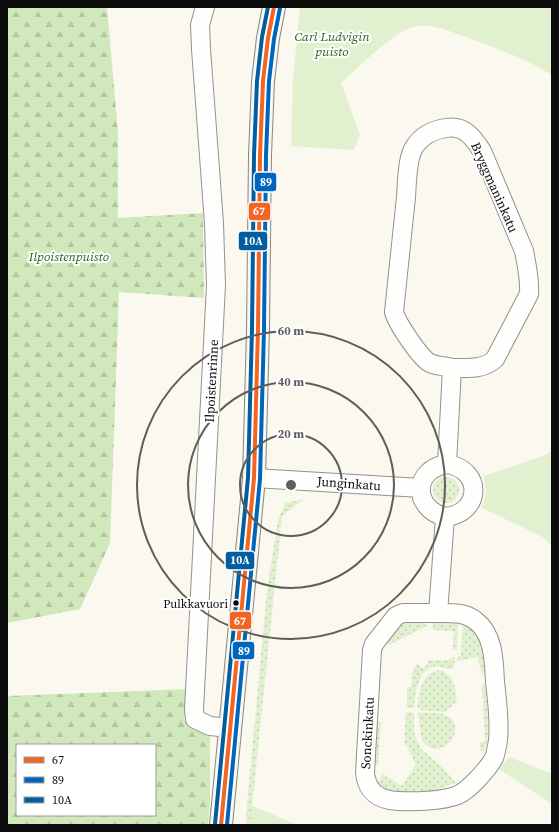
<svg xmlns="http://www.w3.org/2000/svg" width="559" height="832" font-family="'Source Serif 4',serif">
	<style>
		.grass { fill: url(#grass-dots) }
		.forest { fill: url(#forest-firs); fill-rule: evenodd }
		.park { fill: #e1f0ce }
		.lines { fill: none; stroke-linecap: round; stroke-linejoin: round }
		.minor-casing { stroke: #93928e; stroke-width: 20 }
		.secondary-casing { stroke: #898884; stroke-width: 24 }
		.minor { stroke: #fefefd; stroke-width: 18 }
		.secondary { stroke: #f4f4e8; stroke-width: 22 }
		.bus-1-casing { stroke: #fff; stroke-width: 7 }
		.bus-2-casing { stroke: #fff; stroke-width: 7 }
		.bus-3-casing { stroke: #fff; stroke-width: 7 }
		.bus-1 { stroke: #f26522; stroke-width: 4 }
		.bus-2 { stroke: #0065bd; stroke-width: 4 }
		.bus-3 { stroke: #005ea1; stroke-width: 4 }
		.ring { fill: none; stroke: #5f5e5b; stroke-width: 2 }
		.bus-dot { fill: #0b0b0b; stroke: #fff; stroke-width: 1.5 }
		.labels { text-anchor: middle; stroke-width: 4; stroke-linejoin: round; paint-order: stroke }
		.bus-label { font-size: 12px; fill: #0b0b0b; stroke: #fff; text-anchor: end }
		.park-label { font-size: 13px; font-style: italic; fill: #27631b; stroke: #fff }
		.street-label { font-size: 13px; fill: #0b0b0b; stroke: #fff }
		.centre { fill: #5f5e5b; stroke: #fff; stroke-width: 2 }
		.ring-label { font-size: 12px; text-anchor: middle; font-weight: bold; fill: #5f5e5b; stroke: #fff; stroke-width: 4; stroke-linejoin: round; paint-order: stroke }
		.line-badge { stroke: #fff; stroke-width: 1.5 }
		.badge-label { font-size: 11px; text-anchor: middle; font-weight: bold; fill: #fff }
	</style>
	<defs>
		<pattern id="grass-dots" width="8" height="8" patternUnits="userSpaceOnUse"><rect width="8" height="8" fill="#e1f0ce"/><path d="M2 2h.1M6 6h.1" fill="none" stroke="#c0ccb0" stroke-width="1.8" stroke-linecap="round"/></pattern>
		<pattern id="forest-firs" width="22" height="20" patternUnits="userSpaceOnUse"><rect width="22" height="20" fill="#d1e8bc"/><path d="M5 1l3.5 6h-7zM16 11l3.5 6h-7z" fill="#b2c6a0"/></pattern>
	</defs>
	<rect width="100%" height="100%" fill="#faf8ef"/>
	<!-- grass -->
	<path class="grass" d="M433 490a13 13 0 1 1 26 0a13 13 0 1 1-26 0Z
		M304 499 282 516 252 806 297 825H247L246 815 267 591 278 520 285 503Z
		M423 619 427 626 389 645 386 639 400 623 407 620Z
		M435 620H455L458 623 457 650H453L454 631 433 630V622Z
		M463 623C480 634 484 652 485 671L482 674 477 657 457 661 458 657 461 656Z
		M453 657H455L454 667 452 669C446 670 442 666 436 666 418 668 415 694 414 708H407V687H411L412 673 417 664 424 669 429 660H450Z
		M438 670C454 673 455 687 457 701L445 712 420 710 417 708C419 693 421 674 438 670Z
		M482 684 485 685C486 706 493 733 483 753L480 750V742H485Z
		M406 712 414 713V733L421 749 443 768 456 783 433 791 403 792 386 789 378 783 383 774 402 786 416 764 406 745H404Z
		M418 713C427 713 438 712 446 715 470 726 442 765 422 741Z
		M374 722H381L378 765H372Z"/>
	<!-- forest -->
	<path class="forest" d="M7 7H107L118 133V218L203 213 204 298 119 292 110 543 80 609 7 623Z
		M189 689 184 720 210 733V805L208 825H7V696ZM17 745H155V815H17Z"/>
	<!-- park -->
	<path class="park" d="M300 7H552V75C519 54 480 43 444 29 432 26 421 24 410 28 390 35 358 68 341 83L360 135 354 150 291 146 293 80Z
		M552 450V546L543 537 482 508 486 492 484 476 548 454Z
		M509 757 552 774V804L499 769Z
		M252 806 297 825H250Z"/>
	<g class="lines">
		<!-- minor casing -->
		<g class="minor-casing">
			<path id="minor" d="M205 7 200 25 201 49 214 223 216 285 194 710 195 719 210 726 230 728
				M254 478 421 488
				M445 517C481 514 484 470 447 464
				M438 613C452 613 465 612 476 621 494 635 494 662 495 682 497 701 500 721 498 740 497 746 496 753 494 758 488 769 469 790 458 795 443 801 415 802 398 801 379 800 367 792 365 773L372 650 374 644 396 616 403 613H438L445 517C412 508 413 469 447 464L452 368C468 368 483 370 495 359L529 294C530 279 527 266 524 251L482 151C473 137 464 125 446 128 433 130 422 135 415 146 407 156 407 183 406 197 402 235 398 274 394 312 397 323 420 358 430 363 436 366 445 366 452 368"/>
		</g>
		<!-- secondary casing -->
		<g class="secondary-casing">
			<path id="secondary" d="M221 825 254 478 258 329 260 155 263 81 268 38 274 7"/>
		</g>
		<!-- minor -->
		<use href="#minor" class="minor"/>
		<!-- secondary -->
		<use href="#secondary" class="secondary"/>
		<!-- bus-1 casing -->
		<g class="bus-1-casing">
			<path id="bus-1" d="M221 825 254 478 258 329 260 155 263 81 268 38 274 7"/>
		</g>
		<!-- bus-2 casing -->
		<g class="bus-2-casing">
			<path id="bus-2" d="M227 825 260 479 264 329 266 155 269 81 274 39 280 8"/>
		</g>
		<!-- bus-3 casing -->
		<g class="bus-3-casing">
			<path id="bus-3" d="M215 824 248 478 252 329 254 155 257 81 262 37 268 7"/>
		</g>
		<!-- bus-1 -->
		<use href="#bus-1" class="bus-1"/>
		<!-- bus-2 -->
		<use href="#bus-2" class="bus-2"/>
		<!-- bus-3 -->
		<use href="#bus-3" class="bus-3"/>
	</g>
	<!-- distance rings -->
	<g class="ring">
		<circle cx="291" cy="485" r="51"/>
		<circle cx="291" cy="485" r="103"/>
		<circle cx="291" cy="485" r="154"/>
	</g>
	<!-- markers -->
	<circle class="bus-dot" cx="236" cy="603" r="3.5"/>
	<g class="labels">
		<!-- bus labels -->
		<g class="bus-label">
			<text x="228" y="608">Pulkkavuori</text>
		</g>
		<!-- park labels -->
		<g class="park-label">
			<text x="332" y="41">Carl Ludvigin<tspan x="332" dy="15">puisto</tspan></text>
			<text x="69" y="261">Ilpoistenpuisto</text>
		</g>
		<!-- street labels -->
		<g class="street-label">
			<text transform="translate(495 187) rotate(66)" y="5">Bryggmaninkatu</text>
			<text transform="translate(211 381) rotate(-87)" y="5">Ilpoistenrinne</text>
			<text transform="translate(349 483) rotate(4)" y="5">Junginkatu</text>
			<text transform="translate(367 733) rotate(-87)" y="5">Sonckinkatu</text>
		</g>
	</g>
	<circle cx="291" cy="485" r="6" class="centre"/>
	<g class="ring-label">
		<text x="291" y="335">60 m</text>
		<text x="291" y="386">40 m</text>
		<text x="291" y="438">20 m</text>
	</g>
	<g class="line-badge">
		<rect x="254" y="172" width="23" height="20" rx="4" fill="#0065bd"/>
		<rect x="248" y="202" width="23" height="19" rx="4" fill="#f26522"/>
		<rect x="238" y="231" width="30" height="20" rx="4" fill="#005ea1"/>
		<rect x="225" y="551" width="30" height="19" rx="4" fill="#005ea1"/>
		<rect x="229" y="611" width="23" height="19" rx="4" fill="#f26522"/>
		<rect x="232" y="641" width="23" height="19" rx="4" fill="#0065bd"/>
	</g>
	<g class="badge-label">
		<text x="266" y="186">89</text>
		<text x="259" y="215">67</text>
		<text x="253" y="245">10A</text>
		<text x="240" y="564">10A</text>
		<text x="240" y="625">67</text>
		<text x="244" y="655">89</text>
	</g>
	<!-- border -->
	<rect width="559" height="832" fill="none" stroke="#0b0b0b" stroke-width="16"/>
	<!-- legend -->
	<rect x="16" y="744" width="140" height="72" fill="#ffffff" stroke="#9d9d9d"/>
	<rect x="24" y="757" width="20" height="6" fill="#f26522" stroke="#9d9d9d"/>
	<text x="52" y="764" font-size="12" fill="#0b0b0b">67</text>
	<rect x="24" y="777" width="20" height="6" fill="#0065bd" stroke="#9d9d9d"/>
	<text x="52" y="784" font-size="12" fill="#0b0b0b">89</text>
	<rect x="24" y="797" width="20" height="6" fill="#005ea1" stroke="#9d9d9d"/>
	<text x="52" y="804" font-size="12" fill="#0b0b0b">10A</text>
</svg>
